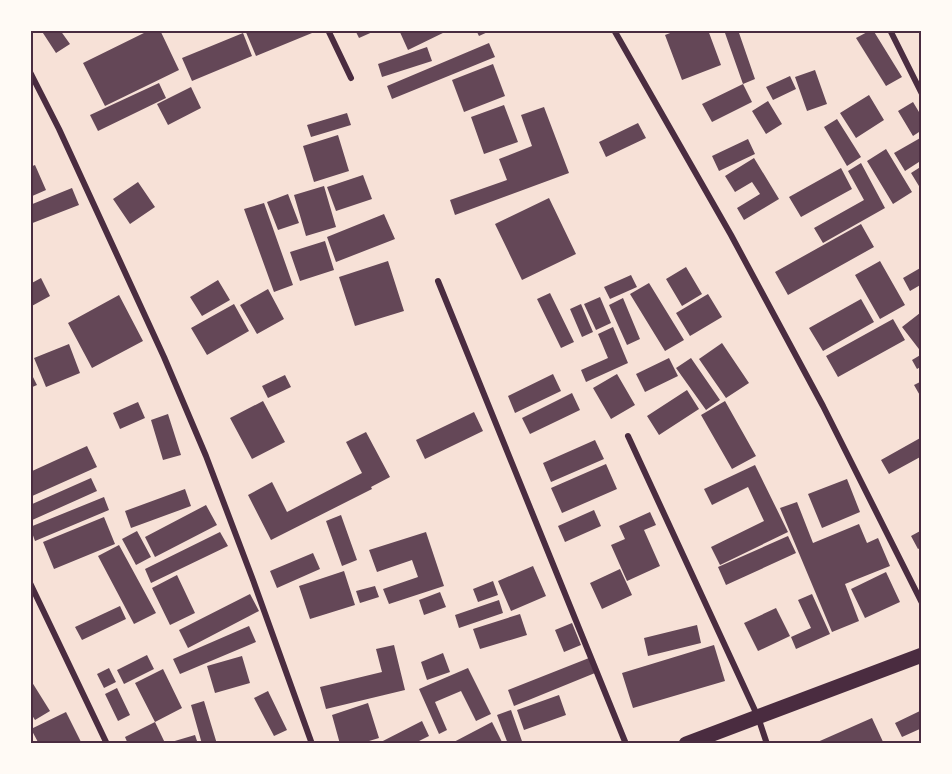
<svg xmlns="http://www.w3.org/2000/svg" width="952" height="774" font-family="Manrope,sans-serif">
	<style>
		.building { fill: #644757 }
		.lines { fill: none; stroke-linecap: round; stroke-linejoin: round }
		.minor { stroke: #4a2c40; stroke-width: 6 }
		.primary { stroke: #4a2c40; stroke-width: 15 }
		.neatline { fill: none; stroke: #4a2c40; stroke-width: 2 }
	</style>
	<rect width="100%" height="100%" fill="#f7e1d7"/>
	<!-- building -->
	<path class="building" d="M41 30H60L70 44 56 53Z
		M150 30H160L179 70 105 106 83 63Z
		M245 30H311L312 33 256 56Z
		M355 30H377L359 38Z
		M399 30H449L408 50Z
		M476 30H492L479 36Z
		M678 30H708L721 65 682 80 665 35Z
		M734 30H738L755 79 743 84 752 102 712 122 702 104 743 84 725 33Z
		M871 30H873L902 77 886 86 856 38Z
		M243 33 252 56 192 81 182 58Z
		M489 43 495 57 392 99 387 86Z
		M427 47 432 61 382 77 378 64Z
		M493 64 505 96 464 112 452 80Z
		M815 70 827 104 807 111 795 77Z
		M790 76 796 89 773 100 766 87Z
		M159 83 166 98 98 131 90 115Z
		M191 87 201 108 168 125 157 104Z
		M869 95 884 120 856 138 840 113Z
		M768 101 782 124 766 134 752 111Z
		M913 102 922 117V130L913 136 898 111Z
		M504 105 518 142 484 154 471 117Z
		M544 107 569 173 455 215 450 200 507 180 499 159 532 146 521 115Z
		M347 113 351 125 311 137 307 125Z
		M837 119 861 157 847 166 824 127Z
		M638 123 646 138 606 157 599 142Z
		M338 135 349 171 314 182 303 146Z
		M922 137V160L905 171 894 153Z
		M748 139 755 154 719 171 712 156Z
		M886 149 912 192 893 204 867 161Z
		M754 158 779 199 744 220 737 208 760 194 752 182 735 192 725 176Z
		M861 163 885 208 823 243 814 228 864 200 848 171Z
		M35 165 46 190 30 197V167Z
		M922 166V191L911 173Z
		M841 168 852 189 801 217 789 197Z
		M363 175 372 199 336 211 327 187Z
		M138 182 155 207 130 224 113 199Z
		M324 186 336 227 306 236 294 195Z
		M72 188 79 205 30 224V205Z
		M288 194 299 223 278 230 267 202Z
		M549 198 576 254 522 280 495 224Z
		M264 203 293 285 274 292 244 209Z
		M384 214 395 239 336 262 327 237Z
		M861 224 874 247 788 295 775 272Z
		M325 241 334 270 300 281 290 252Z
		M388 261 404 311 355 326 339 277Z
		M880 261 905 305 880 319 855 275Z
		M686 267 702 294 682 306 666 279Z
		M922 267V284L910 291 903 278Z
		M631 275 637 287 610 299 604 287Z
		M41 278 50 296 30 307V284Z
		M218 280 230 300 202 316 190 297Z
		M649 283 684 340 665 351 630 294Z
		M268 289 284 319 257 334 240 305Z
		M550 293 574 342 561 348 537 299Z
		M708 294 722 317 690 336 676 313Z
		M119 295 143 341 92 368 68 323Z
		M600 297 611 323 596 330 584 304Z
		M623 298 640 339 627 345 609 305Z
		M861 299 874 322 823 351 809 328Z
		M234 304 249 331 207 355 191 328Z
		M581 304 593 332 582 337 570 309Z
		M920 313 922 316V353L902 327Z
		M893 319 905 340 838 377 826 356Z
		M613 327 628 363 586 382 581 370 608 358 598 334Z
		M722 343 749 383 726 398 699 359Z
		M69 344 80 373 46 387 34 358Z
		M922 354V366L917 369 912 360Z
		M669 358 678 376 645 392 636 374Z
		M691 358 720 400 706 410 676 368Z
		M30 371 37 385 30 388Z
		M553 374 561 391 515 413 508 396Z
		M617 374 635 405 611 419 593 388Z
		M285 375 291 387 268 398 262 386Z
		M922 381V399L914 385Z
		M687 390 699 409 659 435 647 416Z
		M572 393 580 410 530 434 522 418Z
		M263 401 285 442 252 459 230 418Z
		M725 401 756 456 732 469 701 415Z
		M138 402 145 418 120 429 113 413Z
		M474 412 483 431 425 459 416 440Z
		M168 414 181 455 163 460 151 420Z
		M366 432 390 477 371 487 372 489 271 540 248 495 272 482 287 512 362 473 346 442Z
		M922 437V456L889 474 881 460Z
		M595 440 604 459 551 482 543 463Z
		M87 446 97 467 30 497V472Z
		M606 464 617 489 562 513 551 488Z
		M755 465 788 532 720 565 711 547 764 521 748 487 712 505 704 489Z
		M91 478 97 491 30 521V505Z
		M847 479 860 512 822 528 808 494Z
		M185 489 191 506 131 528 125 511Z
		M104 497 109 510 35 541 30 527Z
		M797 502 813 543 859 524 867 543 878 538 890 566 845 584 859 621 832 632 780 508Z
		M206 505 217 525 155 557 145 537Z
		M594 510 601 526 565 542 558 526Z
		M650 512 656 525 644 530 660 566 627 581 611 545 625 539 619 526Z
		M341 515 357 560 342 566 326 521Z
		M104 517 115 544 54 569 43 542Z
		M922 530V547L918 549 911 536Z
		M137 531 151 557 136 565 122 539Z
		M220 532 228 546 151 583 145 569Z
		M426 532 444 586 389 604 383 589 418 577 412 560 377 572 369 550Z
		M788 536 796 553 726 585 718 567Z
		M119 545 156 613 134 624 98 556Z
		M313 553 320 569 277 588 270 571Z
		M533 566 546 596 511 611 498 581Z
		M620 569 632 595 602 609 590 583Z
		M344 571 355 605 310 619 299 586Z
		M886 572 900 602 865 618 851 589Z
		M177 575 195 613 170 625 152 588Z
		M493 581 498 595 478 602 473 589Z
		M375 586 379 597 360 603 356 591Z
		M440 592 446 607 424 615 419 600Z
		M250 594 259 611 188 648 179 630Z
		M812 594 830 634 796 649 791 637 811 628 798 600Z
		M499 600 503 613 459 628 455 615Z
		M120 606 126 619 82 640 75 627Z
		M776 608 790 636 758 651 744 623Z
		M520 614 527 635 480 649 473 629Z
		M572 623 581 645 564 652 555 630Z
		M697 625 701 643 648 656 644 638Z
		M249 626 256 642 180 674 173 659Z
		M394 645 405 690 326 709 320 687 382 672 376 649Z
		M714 645 725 681 633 708 622 673Z
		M443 653 450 672 427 680 421 662Z
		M147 655 154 669 124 684 117 670Z
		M242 656 250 683 215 693 207 666Z
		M589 658 595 673 514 706 508 690Z
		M109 668 116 682 104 688 97 674Z
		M468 668 491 714 476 721 461 691 435 702 447 730 439 734 419 689Z
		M163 669 182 708 155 722 135 683Z
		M30 679 50 711 35 720 30 712Z
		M117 688 130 715 118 721 105 694Z
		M268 691 287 730 274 736 254 698Z
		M559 695 566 715 524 730 517 710Z
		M204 701 217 744H202L191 705Z
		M368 703 379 738 359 744H340L332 715Z
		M511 710 523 744H508L497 715Z
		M922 710V728L902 737 895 723Z
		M66 712 82 744H39L31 729Z
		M872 718 884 744H813Z
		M422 721 429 736 413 744H377Z
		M155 722 165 743 128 744 125 737Z
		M492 722 503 744H450Z
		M195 735 198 744H168V743Z"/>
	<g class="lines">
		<!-- minor -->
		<path class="minor" d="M328 30 351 78
			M614 30 731 235 823 406 922 603
			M890 30 922 94
			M30 72 59 129 164 357 206 456 253 580 312 744
			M438 281 626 744
			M628 436 758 717 767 744
			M30 583 107 744"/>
		<!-- primary -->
		<path class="primary" d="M686 744 922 655"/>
	</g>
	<!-- border -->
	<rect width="952" height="774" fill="none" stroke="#fffaf5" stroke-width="63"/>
	<rect x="32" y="32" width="888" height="710" class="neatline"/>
</svg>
